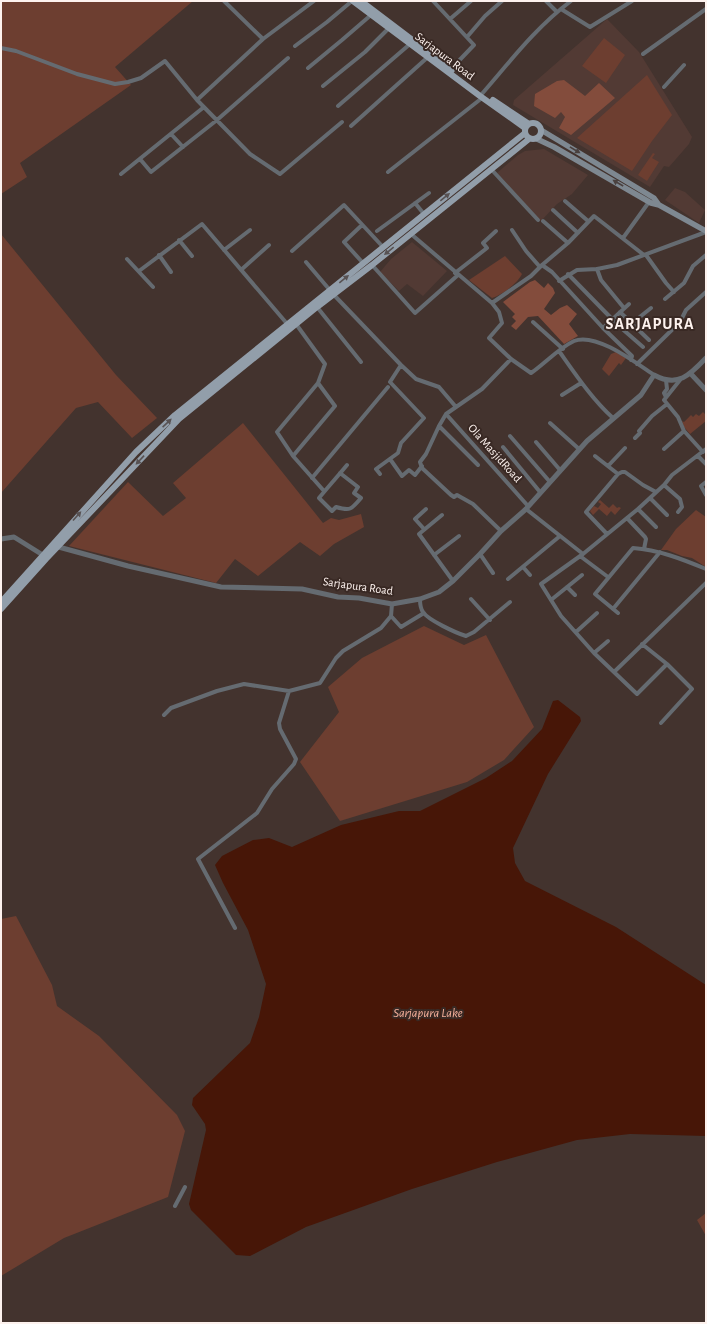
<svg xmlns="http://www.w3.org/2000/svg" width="707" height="1324" font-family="'Alegreya Sans',sans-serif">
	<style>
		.built { fill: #523a34 }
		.green { fill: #6d3e30 }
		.forest { fill: #834c3c }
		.water { fill: #471607 }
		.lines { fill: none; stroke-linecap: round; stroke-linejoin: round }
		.minor { stroke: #656b71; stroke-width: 4 }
		.tertiary { stroke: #656b71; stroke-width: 5 }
		.secondary { stroke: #7e8891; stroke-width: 5.5 }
		.primary { stroke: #929eaa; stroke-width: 6 }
		.oneway { fill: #4a413f }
		.oneway2 { fill: #585253 }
		.labels { text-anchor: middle; stroke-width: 4; stroke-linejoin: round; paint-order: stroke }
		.street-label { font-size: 12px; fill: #fdf2ee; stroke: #392924 }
		.water-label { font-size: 13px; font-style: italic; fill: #f5af9a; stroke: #392924 }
		.district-label { font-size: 16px; font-weight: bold; letter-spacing: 1px; fill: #fdf2ee; stroke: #392924 }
	</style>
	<rect width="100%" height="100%" fill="#43332e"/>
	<!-- built -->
	<path class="built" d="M607 19 639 52 692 137 689 144 669 167 664 166 650 187 513 105 514 100Z
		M544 149 588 175 572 194 557 204 541 221 497 173 518 155 525 151Z
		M675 188 685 192 705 210 699 223 665 200Z
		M412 242 447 271 423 296 407 284 399 291 380 272 391 259Z"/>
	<!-- green -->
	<path class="green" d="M1 1H193L115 67 131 85 20 163 27 177 1 194Z
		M604 38 625 55 606 83 582 66Z
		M647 75 672 115 652 141 632 171 577 138Z
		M653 153 655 154 652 158 659 162 647 181 638 175Z
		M1 234 116 375 157 418 132 438 98 402 76 408 1 493Z
		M505 256 522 274C517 284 502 295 492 298L469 280Z
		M616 352 626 358 621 365 619 363 609 376 602 369 611 354Z
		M703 412 706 415V421L690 434 684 427 682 421 684 422 691 415 693 417 696 414 699 416Z
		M243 423 323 523 331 518 339 520 361 514 364 527 334 544 320 556 300 542 258 576 235 559 216 583 69 546 128 482 163 516 186 498 173 483Z
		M600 500 609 508 613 504 617 508 619 507 621 508 615 515 611 511 607 516 599 509 593 515 590 511 594 506 598 508 601 504 598 502Z
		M696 510 706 517V567L692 558 682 556 667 550H661L676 529Z
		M424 626 464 645 486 635 534 727 504 760 467 782 340 821 300 762 339 712 328 687 362 658Z
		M16 916 52 985 57 1006 99 1036 177 1115 185 1131 168 1197 64 1238 1 1276V919Z
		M706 1213V1236L697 1220Z"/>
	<!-- forest -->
	<path class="forest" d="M564 80 585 96 599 83 615 98 571 135 559 128 565 117 561 112 555 118 534 106 535 94 557 81Z
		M535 280 544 288 548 283 553 288 555 293 544 309 551 315 560 308 567 305 577 314 569 324 578 336 564 344 538 316 528 317 516 330 511 326 516 321 512 317 515 314 503 302 530 282Z"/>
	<!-- water -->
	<path class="water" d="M558 700 580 717 581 721 548 774 513 848 515 863 525 881 616 927 706 985V1136L630 1134 577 1140 497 1162 412 1189 306 1227 250 1256 236 1255 191 1210 189 1204 206 1130 205 1124 192 1105 193 1098 250 1043 259 1017 266 984 248 930 223 883 215 865 222 856 253 840 269 838 292 847 341 825 399 811H420L486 778 512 761 542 729 553 701Z"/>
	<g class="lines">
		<!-- minor -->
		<path class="minor" d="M224 1 263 39
			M433 1 474 45 451 69
			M546 1 557 12
			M561 9 590 27 632 1
			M450 19 471 1
			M467 37 485 16 502 1
			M295 46 327 22 352 1
			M1 48 16 51 77 74 115 84 128 82 141 78 165 61 197 100 250 154 280 174 342 122
			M643 54 706 9
			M308 68 342 40 371 15
			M323 86 365 52 389 28
			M664 87 684 65
			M480 96C509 63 535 28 571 1
			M197 100 263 39 314 1
			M338 106 410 44
			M351 126 428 57
			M171 134 183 147
			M140 159 151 172 217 120 288 58
			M491 169 538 220
			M388 172 482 98
			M121 174 204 107
			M565 201 588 221
			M415 203 424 214
			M553 210 578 233
			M543 221 568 243
			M362 225 344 242 363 263
			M512 230 526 251 540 267
			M377 231 429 193
			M411 234 492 303 499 312 502 323 489 338 511 359 531 373C544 364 559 348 574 341 596 332 636 363 654 375
			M623 238 649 202
			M179 240 192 256
			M224 250 250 230
			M292 251 344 205 383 247
			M159 255 171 272
			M646 255 666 283 674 292
			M127 259 153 287
			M306 262 334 295 401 365 416 379 439 387 456 407
			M372 265 415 313 458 275
			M542 265 552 272 603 328 632 356 631 360
			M597 269 601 280 624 308
			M241 270 269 245
			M139 271 202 224 289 326
			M455 273 487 248 483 243 496 231
			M568 274 612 319
			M559 281 577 270 597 269 617 265 706 232
			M665 299 684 283 693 266 706 255
			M492 303 531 276 542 265 568 243 594 216 644 255
			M317 307 361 362
			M620 312 649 340
			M612 320 643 347
			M533 322 563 349
			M296 324 325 364 318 383 277 432 293 456 324 491
			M631 324 651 308
			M603 328 629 304
			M559 351C576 375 592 399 613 418
			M637 364 680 322 686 310 706 292
			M666 380 667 389 664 393 666 397
			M680 380 664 400 678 417 684 431 703 452
			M562 395 581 383
			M446 414 528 506
			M550 423 579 449
			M439 426 478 465
			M510 436 550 482
			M635 438 640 433 639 431 652 416 667 404
			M536 442 560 470
			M503 447 540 492
			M664 449 684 431
			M293 456 335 406 318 383
			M595 456 618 474
			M698 456 706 464
			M390 459 402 476 409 470 415 475 422 466
			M608 466 625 448
			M340 473 358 487 354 493 361 498C351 510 350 511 336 507L332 511 319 498C328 487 338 476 347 465
			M380 474 376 469 398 453 401 443 424 418 390 382 401 365
			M312 478 388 387
			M706 482 701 486 706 495
			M664 485 680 499 682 507 678 512
			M650 498 667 515
			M526 509 583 554
			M638 509 656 527
			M442 515 419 534 453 581
			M627 518 645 537 646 539 644 549
			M424 529 415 519 426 509
			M501 531 473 504 457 495 454 497 451 495 422 468 420 462 426 454 439 426 446 414 482 389 511 359
			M607 534 586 512 618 474 622 472H625L643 485 656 492
			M480 554 493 573
			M434 555 459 536
			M580 556 608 577
			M523 567 530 575
			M508 579 560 536
			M567 587 575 595
			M420 599C420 604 420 608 423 612 428 620 456 633 466 636L474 632 510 602
			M471 599 490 620
			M551 600 582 575
			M613 609 660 552
			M618 613 595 594 633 548C659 550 682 559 706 569
			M391 616 401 627 424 613
			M576 632 597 613
			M642 644 667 664 692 689 661 723
			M594 653 608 641
			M667 664 637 694 594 653 561 616 541 584 583 554 638 509 664 485 672 475 706 449
			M614 672 706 583
			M164 715 171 708 217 691 244 684 289 691
			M235 928 198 859 257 813 272 789 294 764 296 759 280 729 279 723 289 691 320 683 336 658 343 651 381 628 391 616 392 604
			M175 1206 185 1187"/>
		<!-- tertiary -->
		<path class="tertiary" d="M691 374 706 390
			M1 539 14 537 46 557
			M55 546 128 566 221 587 302 589 338 597 359 598 392 604 420 599 439 592 453 581 480 554 501 531 526 509 587 441 641 395 654 375C678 388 690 375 706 358"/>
		<!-- secondary -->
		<path class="secondary" d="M541 130 654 198 659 205
			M537 139 554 147 651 203 659 205 706 231"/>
		<!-- primary -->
		<path class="primary" d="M353 1 480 96 525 128
			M361 1 452 70
			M493 100 529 124
			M525 131a8 8 0 1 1 16 0a8 8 0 1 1-16 0Z
			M1 602 136 452 175 415 525 133
			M1 609 46 559 179 419 317 307 372 265 529 139"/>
	</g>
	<!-- one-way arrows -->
	<defs><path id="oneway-solid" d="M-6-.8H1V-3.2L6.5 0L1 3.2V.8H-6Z"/></defs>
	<g class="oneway">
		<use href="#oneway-solid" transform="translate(575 150) rotate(31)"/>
		<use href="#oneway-solid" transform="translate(618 183) rotate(-150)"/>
	</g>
	<g class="oneway2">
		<use href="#oneway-solid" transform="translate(445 197) rotate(-39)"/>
		<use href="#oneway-solid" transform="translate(389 251) rotate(141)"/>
		<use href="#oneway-solid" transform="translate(344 279) rotate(-39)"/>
		<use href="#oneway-solid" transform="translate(167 423) rotate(-43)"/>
		<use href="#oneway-solid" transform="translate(140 460) rotate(133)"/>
		<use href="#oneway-solid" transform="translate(77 516) rotate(-48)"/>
	</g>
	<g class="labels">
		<!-- street labels -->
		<g class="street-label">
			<text transform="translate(445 56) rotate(37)" y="4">Sarjapura Road</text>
			<text transform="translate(495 453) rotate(48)" y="4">Ola MasjidRoad</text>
			<text transform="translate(358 586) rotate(8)" y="4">Sarjapura Road</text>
		</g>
		<!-- water labels -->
		<g class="water-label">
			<text x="428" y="1017">Sarjapura Lake</text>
		</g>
		<!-- district labels -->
		<g class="district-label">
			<text x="650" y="329">SARJAPURA</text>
		</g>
	</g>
	<!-- border -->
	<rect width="707" height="1324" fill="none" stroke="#fdf2ee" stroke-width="4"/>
</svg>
